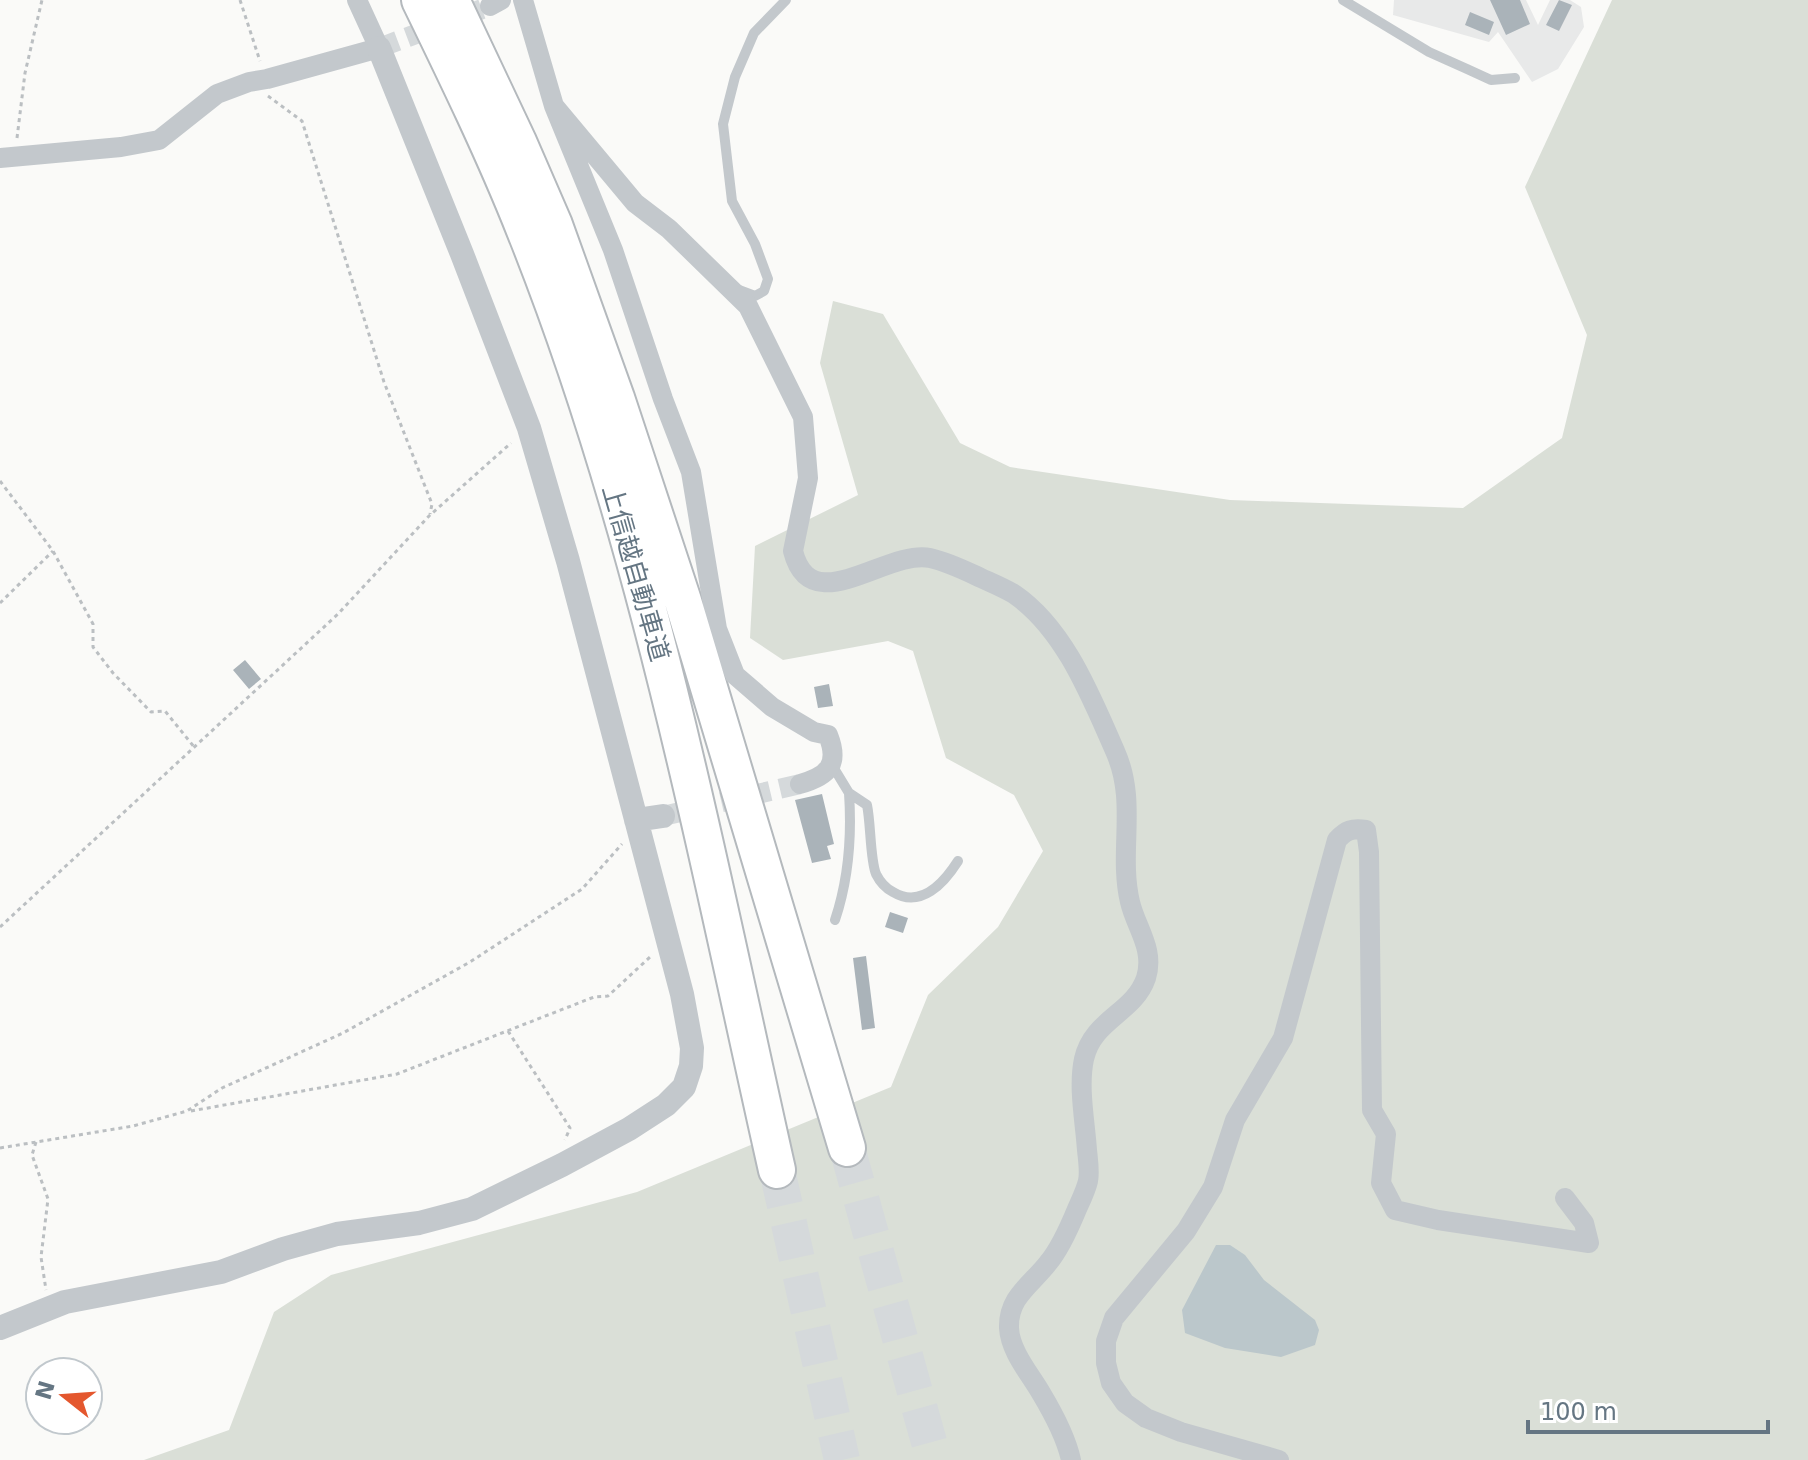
<svg xmlns="http://www.w3.org/2000/svg" width="1808" height="1460" font-family="'DejaVu Sans','Noto Sans JP',sans-serif">
	<style>
		.built { fill: #e8e9e9 }
		.green { fill: #dadfd7 }
		.water { fill: #bbc7cb }
		.building { fill: #aab3b9 }
		.lines { fill: none; stroke-linecap: round; stroke-linejoin: round }
		.minor-tunnel { stroke: #d5d9db; stroke-width: 20; stroke-dasharray: 20 10; stroke-linecap: butt }
		.motorway-tunnel { stroke: #d5d9db; stroke-width: 36; stroke-dasharray: 36 18; stroke-linecap: butt }
		.motorway-casing { stroke: #b4b9bd; stroke-width: 40 }
		.path { stroke: #bbbfc2; stroke-width: 3; stroke-dasharray: 4 4; stroke-linecap: butt }
		.service { stroke: #c3c8cc; stroke-width: 10 }
		.minor { stroke: #c3c8cc; stroke-width: 20 }
		.tertiary { stroke: #c3c8cc; stroke-width: 24 }
		.motorway { stroke: #fff; stroke-width: 36 }
		.labels { text-anchor: middle; stroke-width: 8; stroke-linejoin: round; paint-order: stroke }
		.street-label { font-size: 26px; fill: #657683; stroke: #fff }
	</style>
	<rect width="100%" height="100%" fill="#fafaf8"/>
	<!-- built -->
	<path class="built" d="M1394 0H1526L1538 25 1550 0H1570L1581 7 1584 27 1558 69 1532 82 1498 32 1489 42 1393 15Z"/>
	<!-- green -->
	<path class="green" d="M1612 0H1808V1460H144L229 1430 274 1312 331 1275 637 1192 891 1087 928 995 998 927 1043 851 1014 795 946 758 913 651 888 641 783 660 750 638 755 546 858 495 820 363 833 301 883 314 960 443 1010 467 1230 500 1463 508 1562 438 1587 335 1525 187Z"/>
	<!-- water -->
	<path class="water" d="M1216 1245H1230L1245 1255 1264 1280 1315 1320 1319 1330 1315 1345 1281 1357 1225 1348 1185 1333 1182 1310Z"/>
	<!-- building -->
	<path class="building" d="M1490 0H1520L1530 24 1506 35Z
		M1559 0 1572 5 1559 31 1546 25Z
		M1470 12 1494 22 1489 35 1465 25Z
		M245 660 261 679 249 689 233 670Z
		M829 684 833 706 818 708 814 687Z
		M822 794 834 844 827 846 831 859 812 863 795 800Z
		M890 912 908 918 903 933 885 927Z
		M866 956 875 1028 862 1030 853 958Z"/>
	<g class="lines">
		<!-- minor-tunnel -->
		<path class="minor-tunnel" d="M379 48 490 6
			M663 816 800 784"/>
		<!-- motorway-tunnel -->
		<path class="motorway-tunnel" d="M847 1148 934 1460
			M777 1170 842 1460"/>
		<!-- motorway casing -->
		<g class="motorway-casing">
			<path id="motorway" d="M420 0C457 76 494 152 525 230 646 532 706 854 777 1170
				M451 0 518 142 554 225 616 398 683 601 847 1148"/>
		</g>
		<!-- path -->
		<path class="path" d="M240 0 260 61
			M268 96 302 121 384 382 432 504 430 514
			M17 138 25 73 42 0
			M0 481 53 551 93 624V647L113 673 151 712 165 711 195 748
			M0 603 53 551
			M0 927 338 614 429 516 511 443
			M508 1031 570 1128 565 1140
			M191 1111 397 1074 594 997 608 996 650 957
			M36 1142 32 1155 48 1199 41 1257 46 1290
			M0 1148 133 1126 187 1111 222 1088 343 1033 470 962 582 889 622 844"/>
		<!-- service -->
		<path class="service" d="M1343 0 1429 52 1467 69 1491 80 1515 78
			M739 290 755 296 764 291 768 279 755 244 732 201 723 124 735 77 754 33 786 0
			M832 765 849 793 867 805C871 824 870 859 876 874 880 882 885 888 893 892 921 909 944 883 958 861
			M835 920C849 878 852 837 849 793"/>
		<!-- minor -->
		<path class="minor" d="M523 0 554 106 613 250 663 399 691 472 717 629 735 675 772 707 814 732 828 735C840 765 828 776 800 784
			M490 6 501 0
			M554 106 635 203 669 229 748 306 803 417 808 478 793 551C811 622 886 549 930 558 948 562 964 570 981 578 992 583 1004 588 1014 594 1065 629 1091 697 1115 751 1138 802 1118 851 1130 902 1136 928 1155 949 1146 978 1134 1013 1093 1019 1084 1059 1078 1087 1085 1121 1087 1150 1088 1160 1090 1172 1088 1181 1086 1190 1081 1200 1077 1209 1070 1226 1060 1249 1048 1263 1031 1285 1008 1297 1009 1328 1010 1351 1030 1374 1041 1393 1053 1413 1066 1437 1071 1460
			M0 158 121 147 159 140 217 94 249 82 267 79 379 48 357 0
			M1279 1460 1181 1432 1146 1418 1125 1403 1111 1383 1106 1363V1341L1114 1318 1186 1231 1213 1187 1235 1120 1283 1038 1337 840C1346 830 1352 828 1366 830L1369 852 1372 1110 1386 1134 1381 1183 1395 1210 1438 1220 1589 1243 1584 1223 1565 1198"/>
		<!-- tertiary -->
		<path class="tertiary" d="M636 820 663 816
			M0 1328 65 1302 221 1272 283 1249 337 1234 419 1223 472 1209 562 1165 629 1129 666 1105 684 1087 691 1066 692 1048 682 994 568 561 529 428 462 254 379 48"/>
		<!-- motorway -->
		<use href="#motorway" class="motorway"/>
	</g>
	<g class="labels">
		<!-- street labels -->
		<g class="street-label">
			<text transform="translate(636 573) rotate(74)" y="9">上信越自動車道</text>
		</g>
	</g>
	<!-- north arrow -->
	<g transform="translate(64 1396) rotate(287)"><circle r="38" fill="#ffffff" stroke="#c1c8cd" stroke-width="2"/>
	<path d="M0-6L14 30L0 20L-14 30Z" fill="#e4572e"/>
	<text y="-12" font-size="22" font-weight="bold" text-anchor="middle" fill="#657683">N</text>
	</g>
	<!-- scale -->
	<path d="M1528 1420v12h240v-12" fill="none" stroke="#657683" stroke-width="4"/>
	<text x="1540" y="1420" font-size="24" fill="#657683" stroke="#ffffff" stroke-width="6" paint-order="stroke">100 m</text>
</svg>
